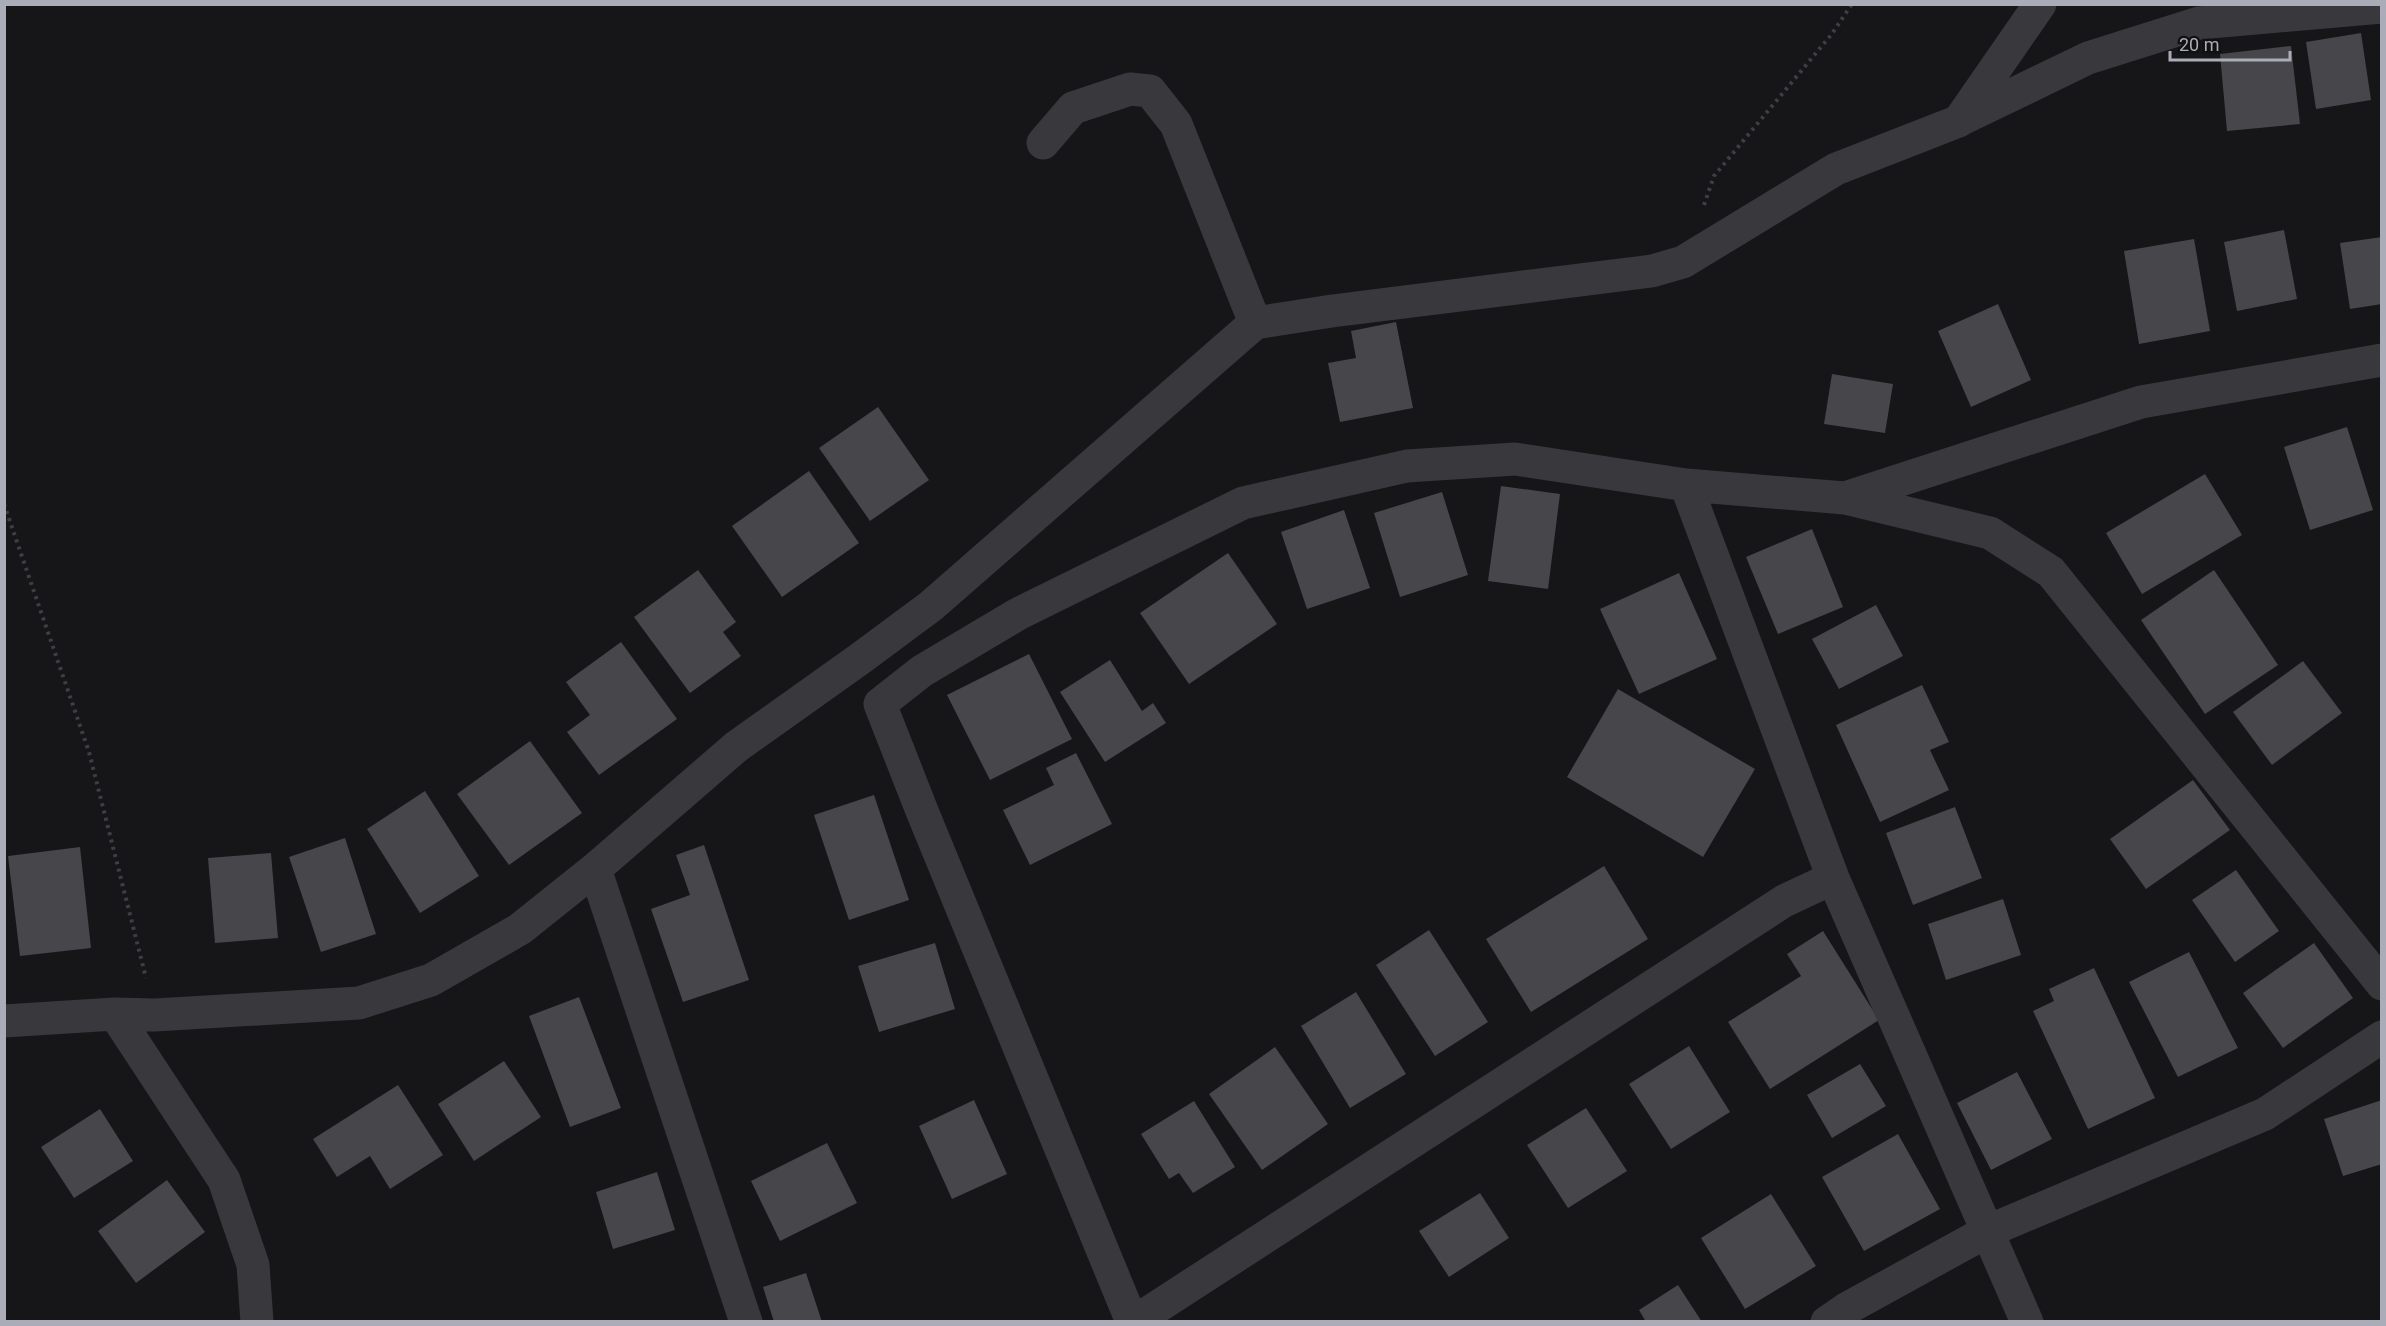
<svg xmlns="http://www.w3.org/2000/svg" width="2386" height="1326" font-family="Roboto,sans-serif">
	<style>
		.building { fill: #46464b }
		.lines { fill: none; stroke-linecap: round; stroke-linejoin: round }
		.path { stroke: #3e3f44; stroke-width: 4; stroke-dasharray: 3 4.5; stroke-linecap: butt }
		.street { stroke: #38383d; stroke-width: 33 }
	</style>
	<rect width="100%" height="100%" fill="#161618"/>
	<!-- building -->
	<path class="building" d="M2361 33 2371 100 2316 109 2306 42Z
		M2291 46 2300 124 2227 131 2220 54Z
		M2284 230 2297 299 2237 311 2224 242Z
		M2382 237V304L2350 309 2340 243Z
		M2194 239 2210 331 2139 344 2124 251Z
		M1998 304 2031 380 1971 407 1938 331Z
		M1396 322 1413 408 1340 422 1328 363 1356 358 1351 331Z
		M1832 374 1893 384 1885 433 1824 424Z
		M878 407 929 480 870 521 819 448Z
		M2347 427 2373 510 2310 530 2284 447Z
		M809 471 859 543 782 597 732 526Z
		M2205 474 2242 535 2142 594 2106 533Z
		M1501 486 1560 494 1548 589 1488 581Z
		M1442 492 1468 575 1400 597 1374 513Z
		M1344 510 1370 588 1307 609 1281 532Z
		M1812 529 1843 607 1778 634 1746 557Z
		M1228 553 1277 624 1189 684 1140 613Z
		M698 570 736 622 723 632 741 656 690 693 634 617Z
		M2214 570 2278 665 2205 714 2141 620Z
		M1679 573 1717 659 1639 694 1600 609Z
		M1876 605 1903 656 1839 689 1812 639Z
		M621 642 677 719 599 775 567 732 590 715 566 682Z
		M1029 654 1072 739 990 780 947 695Z
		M1110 660 1142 711 1153 703 1166 723 1105 762 1060 692Z
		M2303 661 2342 713 2272 765 2233 712Z
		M1922 685 1949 742 1930 750 1949 790 1880 822 1836 725Z
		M1618 689 1755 769 1703 857 1567 777Z
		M530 741 582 813 509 865 457 794Z
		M1076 753 1112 824 1030 865 1003 810 1054 785 1046 768Z
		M2193 780 2230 830 2146 889 2110 839Z
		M425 791 479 876 420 913 367 829Z
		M874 795 909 900 849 920 814 815Z
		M1955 807 1982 878 1913 905 1886 833Z
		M345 838 376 934 321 952 289 857Z
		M704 845 749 980 683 1002 651 909 690 895 676 855Z
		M80 847 91 948 20 956 8 856Z
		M271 853 278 938 215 943 208 858Z
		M1604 866 1648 939 1531 1012 1486 939Z
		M2236 870 2279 931 2235 962 2192 900Z
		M2003 899 2021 955 1946 980 1928 924Z
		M1429 930 1488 1022 1435 1056 1376 965Z
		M1823 931 1879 1020 1770 1089 1728 1022 1801 976 1787 954Z
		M935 943 955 1009 879 1032 858 966Z
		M2314 943 2353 998 2283 1048 2243 993Z
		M2189 952 2238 1048 2178 1077 2129 982Z
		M2094 968 2155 1098 2088 1129 2033 1011 2054 1001 2049 989Z
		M1356 992 1406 1074 1350 1108 1301 1026Z
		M579 997 621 1108 570 1127 529 1016Z
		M1689 1046 1730 1112 1671 1149 1629 1084Z
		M1275 1047 1328 1124 1262 1170 1209 1094Z
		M504 1061 541 1117 474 1161 438 1104Z
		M1860 1064 1886 1106 1832 1138 1807 1095Z
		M2017 1072 2052 1139 1991 1170 1957 1103Z
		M398 1085 443 1155 390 1189 370 1156 337 1177 313 1139Z
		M974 1100 1007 1174 952 1199 919 1126Z
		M2382 1100V1164L2343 1176 2324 1119Z
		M1194 1101 1235 1167 1193 1193 1179 1173 1169 1179 1141 1134Z
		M1586 1108 1627 1171 1568 1208 1527 1145Z
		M100 1109 133 1161 74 1198 41 1147Z
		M1898 1134 1940 1209 1864 1251 1822 1177Z
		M827 1143 857 1203 780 1241 751 1181Z
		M657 1172 675 1230 613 1249 596 1192Z
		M167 1180 205 1232 136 1283 98 1231Z
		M1480 1193 1509 1238 1449 1277 1419 1231Z
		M1771 1194 1816 1266 1745 1309 1701 1238Z
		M806 1273 822 1322H774L763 1287Z
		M1678 1285 1702 1322H1646L1639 1310Z"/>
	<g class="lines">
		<!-- path -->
		<path class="path" d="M1704 205 1714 176 1831 35 1852 4
			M4 504 89 752 146 978"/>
		<!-- street -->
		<path class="street" d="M1962 119 2088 58 2199 23 2382 7
			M1043 143 1073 108 1130 89 1150 91 1176 124 1255 323
			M1686 485 1833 878 2027 1322
			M1845 498 2141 402 2382 360
			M595 869 746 1322
			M115 1014 224 1180 253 1265 257 1322
			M4 1021 115 1014 155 1015 359 1003 431 980 520 929 595 869 736 747 861 658 931 606 1255 323 1332 311 1652 271 1683 262 1836 169 1959 121 2040 4
			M1132 1322 922 811 880 704 922 671 1018 614 1243 503 1407 466 1515 459 1686 485 1845 498 1990 533 2051 572 2382 984
			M1134 1322 1784 901 1833 878
			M1827 1322 1846 1309 1986 1232 2265 1114 2382 1037"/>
	</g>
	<!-- border -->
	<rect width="2386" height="1326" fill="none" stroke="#aaadb7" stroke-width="12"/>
	<!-- scale -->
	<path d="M2170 51v9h120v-9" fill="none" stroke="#aaadb7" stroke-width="3"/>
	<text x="2179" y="51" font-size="18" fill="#aaadb7" stroke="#111113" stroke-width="4.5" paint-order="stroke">20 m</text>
</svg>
